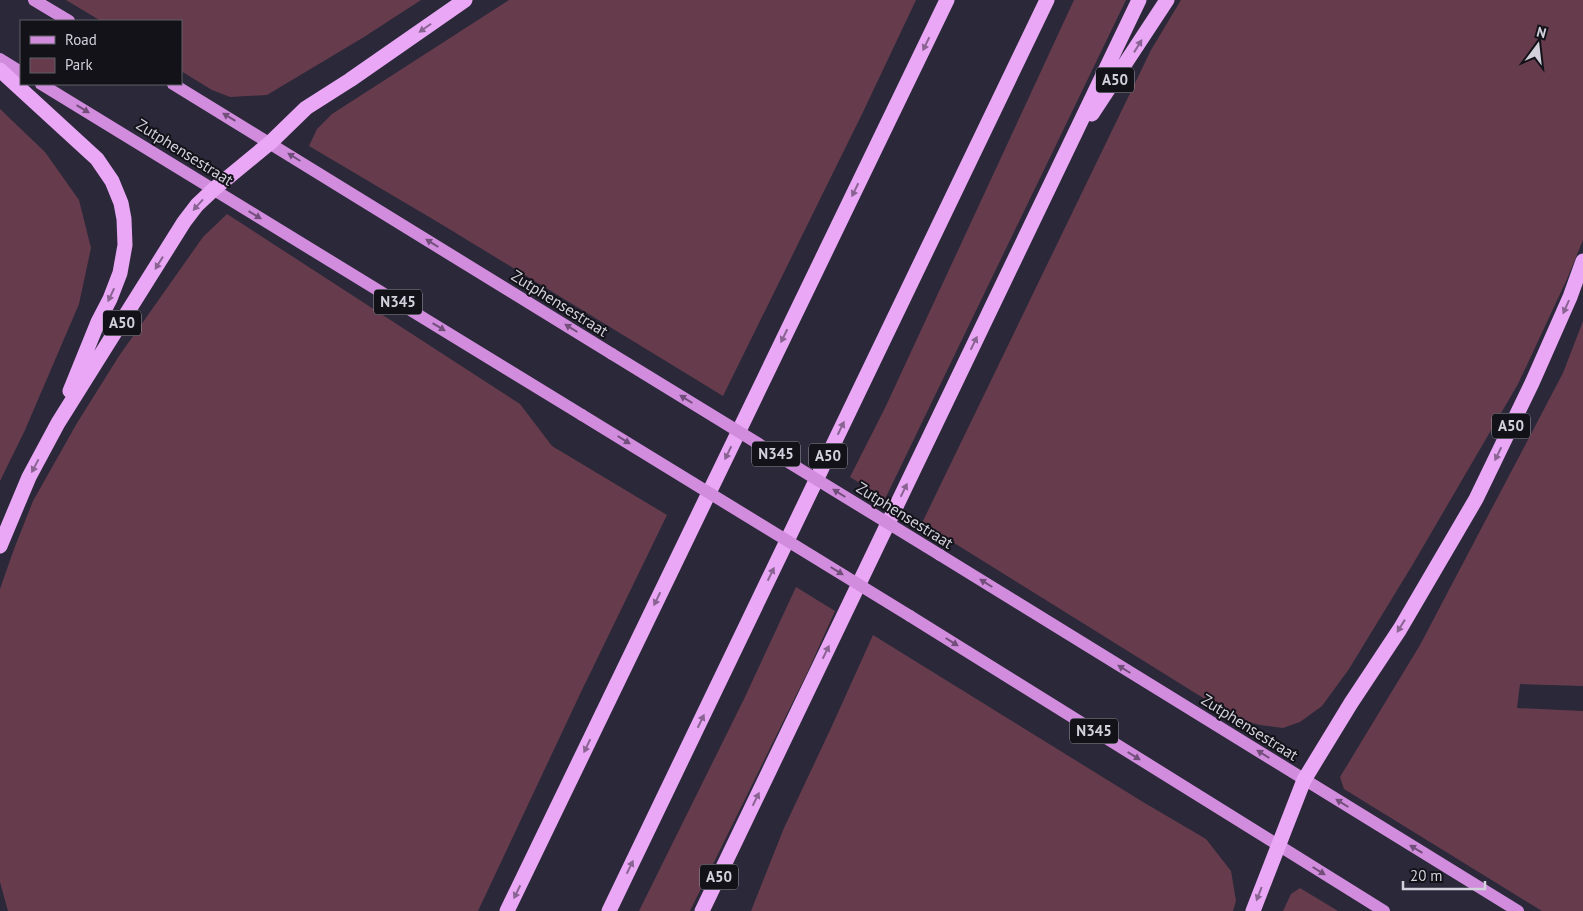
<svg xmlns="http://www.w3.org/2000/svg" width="1583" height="911" font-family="'PT Sans',sans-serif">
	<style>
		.green { fill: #663c4d }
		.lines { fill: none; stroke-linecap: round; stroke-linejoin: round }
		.major { stroke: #d18cdd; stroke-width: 12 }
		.highway { stroke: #e9a7f5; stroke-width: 15 }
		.major-bridge { stroke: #d18cdd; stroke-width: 12 }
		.oneway { fill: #896492 }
		.oneway2 { fill: #724f7b }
		.labels { text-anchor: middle; stroke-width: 4; stroke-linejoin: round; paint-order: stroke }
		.shield { fill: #131219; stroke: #9998a2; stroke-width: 1 }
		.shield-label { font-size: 15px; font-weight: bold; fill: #d2d1dc }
		.street-label { font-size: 16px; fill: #d2d1dc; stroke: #131219 }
	</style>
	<rect width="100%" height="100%" fill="#2a2839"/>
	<!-- green -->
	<path class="green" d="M66 0H421L364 37 267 95 230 97 212 90 181 71V21H101Z
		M509 0H916L863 112 723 396 441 224 309 146 317 129 332 114Z
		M1074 0H1126L885 499 850 477 885 408Z
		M1181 0H1583V240L1567 279 1518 384 1413 564 1349 669 1322 706 1300 722 1283 728 1260 725 1237 719 922 523 1151 50Z
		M0 109 45 152 79 200 91 248 79 304 25 430 0 481Z
		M227 214 520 404 552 446 667 515 581 692 478 911H8L0 882V589L14 549 33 501 77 423 119 356 203 237Z
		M1583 321V686L1520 684 1517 708 1583 711V911H1542L1344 789 1340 777 1420 645 1563 373Z
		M796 587 835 611 808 671 690 911H639L745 697Z
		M873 635 1143 802 1206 839 1231 871 1236 901 1233 911H751L784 828 831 728Z
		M1300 888 1338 911H1283L1291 894Z"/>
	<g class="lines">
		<!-- major -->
		<path class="major" d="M34 0 69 21
			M0 59 21 72
			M41 84 582 415
			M173 84 612 354
			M940 555 1518 911
			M910 616 1384 911"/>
		<!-- highway -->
		<path class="highway" d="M0 70 97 159 112 181 121 203 124 219 125 245 120 273 110 299 98 322 70 391
			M1092 114 1167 0
			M0 546 29 477 58 423 184 222 197 205 214 189 271 142 306 108 350 80 465 0
			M507 911 947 0
			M609 911 1047 0
			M702 911 1139 0
			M1253 911 1304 780 1351 703 1400 629 1476 499 1532 383 1570 297 1583 261"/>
		<!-- major-bridge -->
		<path class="major-bridge" d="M612 354 940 555
			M582 415 910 616"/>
	</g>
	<!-- one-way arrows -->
	<defs><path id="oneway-solid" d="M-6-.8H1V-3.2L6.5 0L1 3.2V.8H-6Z" transform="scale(1.25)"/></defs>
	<g class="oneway">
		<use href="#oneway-solid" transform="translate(425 28) rotate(145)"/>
		<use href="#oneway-solid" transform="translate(926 44) rotate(116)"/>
		<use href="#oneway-solid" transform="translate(1138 46) rotate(-58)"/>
		<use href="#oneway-solid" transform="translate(855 190) rotate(116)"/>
		<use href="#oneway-solid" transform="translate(198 205) rotate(132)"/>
		<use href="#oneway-solid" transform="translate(159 263) rotate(122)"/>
		<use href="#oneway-solid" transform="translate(111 295) rotate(115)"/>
		<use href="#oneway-solid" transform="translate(1566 307) rotate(114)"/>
		<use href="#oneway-solid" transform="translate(784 336) rotate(116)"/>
		<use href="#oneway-solid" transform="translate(974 343) rotate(-64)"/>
		<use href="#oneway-solid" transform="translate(841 428) rotate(-64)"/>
		<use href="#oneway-solid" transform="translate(728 453) rotate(116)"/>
		<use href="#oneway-solid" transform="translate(1498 454) rotate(116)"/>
		<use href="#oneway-solid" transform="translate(35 466) rotate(118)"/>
		<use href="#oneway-solid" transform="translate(904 490) rotate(-64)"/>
		<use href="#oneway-solid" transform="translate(771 574) rotate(-64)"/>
		<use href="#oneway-solid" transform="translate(657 599) rotate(116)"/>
		<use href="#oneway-solid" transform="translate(1401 626) rotate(122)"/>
		<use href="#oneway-solid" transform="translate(826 652) rotate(-64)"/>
		<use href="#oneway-solid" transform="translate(701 721) rotate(-64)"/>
		<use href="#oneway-solid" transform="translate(587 746) rotate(116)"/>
		<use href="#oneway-solid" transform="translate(756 799) rotate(-64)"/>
		<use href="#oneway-solid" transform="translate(630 867) rotate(-64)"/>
		<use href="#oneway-solid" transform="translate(517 892) rotate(116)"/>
		<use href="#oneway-solid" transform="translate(1259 894) rotate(111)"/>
	</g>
	<g class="oneway2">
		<use href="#oneway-solid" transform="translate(83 109) rotate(31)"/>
		<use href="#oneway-solid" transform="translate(229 117) rotate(-149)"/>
		<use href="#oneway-solid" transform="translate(294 157) rotate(-148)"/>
		<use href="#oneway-solid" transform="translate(255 215) rotate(31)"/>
		<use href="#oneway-solid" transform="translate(432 243) rotate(-148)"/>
		<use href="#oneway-solid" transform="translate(439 327) rotate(31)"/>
		<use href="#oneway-solid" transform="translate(571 328) rotate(-148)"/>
		<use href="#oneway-solid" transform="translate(686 399) rotate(-148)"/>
		<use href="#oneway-solid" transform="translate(624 440) rotate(32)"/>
		<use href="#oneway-solid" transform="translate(839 493) rotate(-148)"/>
		<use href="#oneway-solid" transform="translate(837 571) rotate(32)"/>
		<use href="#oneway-solid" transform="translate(986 583) rotate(-148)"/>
		<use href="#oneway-solid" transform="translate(952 642) rotate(32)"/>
		<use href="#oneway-solid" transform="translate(1124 669) rotate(-148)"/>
		<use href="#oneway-solid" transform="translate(1263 754) rotate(-148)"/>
		<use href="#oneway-solid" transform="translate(1134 756) rotate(32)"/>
		<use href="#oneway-solid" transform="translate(1342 803) rotate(-148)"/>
		<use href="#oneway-solid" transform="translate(1416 849) rotate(-149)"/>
		<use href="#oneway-solid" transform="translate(1319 871) rotate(32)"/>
	</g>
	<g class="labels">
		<!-- shield labels -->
		<g class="shield">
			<rect x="1096" y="67.5" width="38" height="25" rx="4"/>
			<rect x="374" y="289.5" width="48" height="25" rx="4"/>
			<rect x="103" y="310.5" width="38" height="25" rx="4"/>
			<rect x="1492" y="413.5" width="38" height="25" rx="4"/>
			<rect x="752" y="441.5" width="48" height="25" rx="4"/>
			<rect x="809" y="443.5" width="38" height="25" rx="4"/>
			<rect x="1070" y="718.5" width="48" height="25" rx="4"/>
			<rect x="700" y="864.5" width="38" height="25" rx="4"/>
		</g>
		<g class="shield-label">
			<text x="1115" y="85">A50</text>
			<text x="398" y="307">N345</text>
			<text x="122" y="328">A50</text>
			<text x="1511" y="431">A50</text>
			<text x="776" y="459">N345</text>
			<text x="828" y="461">A50</text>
			<text x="1094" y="736">N345</text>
			<text x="719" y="882">A50</text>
		</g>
		<!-- street labels -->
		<g class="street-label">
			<text transform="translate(185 152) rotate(32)" y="6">Zutphensestraat</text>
			<text transform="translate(560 303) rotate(32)" y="6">Zutphensestraat</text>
			<text transform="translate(905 515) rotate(32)" y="6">Zutphensestraat</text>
			<text transform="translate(1250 727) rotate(32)" y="6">Zutphensestraat</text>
		</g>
	</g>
	<!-- legend -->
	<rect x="20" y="20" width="162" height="65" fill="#131219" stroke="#5f5e67"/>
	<rect x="30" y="36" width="25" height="8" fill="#d18cdd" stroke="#5f5e67"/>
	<text x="65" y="45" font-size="15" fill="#d2d1dc">Road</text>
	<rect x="30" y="58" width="25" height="15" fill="#663c4d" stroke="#5f5e67"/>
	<text x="65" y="70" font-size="15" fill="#d2d1dc">Park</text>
	<!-- north arrow -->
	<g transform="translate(1538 45) rotate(15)" stroke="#131219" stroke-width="4" paint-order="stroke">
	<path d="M0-4L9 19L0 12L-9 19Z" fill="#d2d1dc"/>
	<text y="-8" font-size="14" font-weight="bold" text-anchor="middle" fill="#d2d1dc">N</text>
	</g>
	<!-- scale -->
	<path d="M1403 881v8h82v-8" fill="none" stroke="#d2d1dc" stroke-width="2.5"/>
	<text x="1410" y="881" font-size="15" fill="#d2d1dc" stroke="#131219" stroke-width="4" paint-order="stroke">20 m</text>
</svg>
